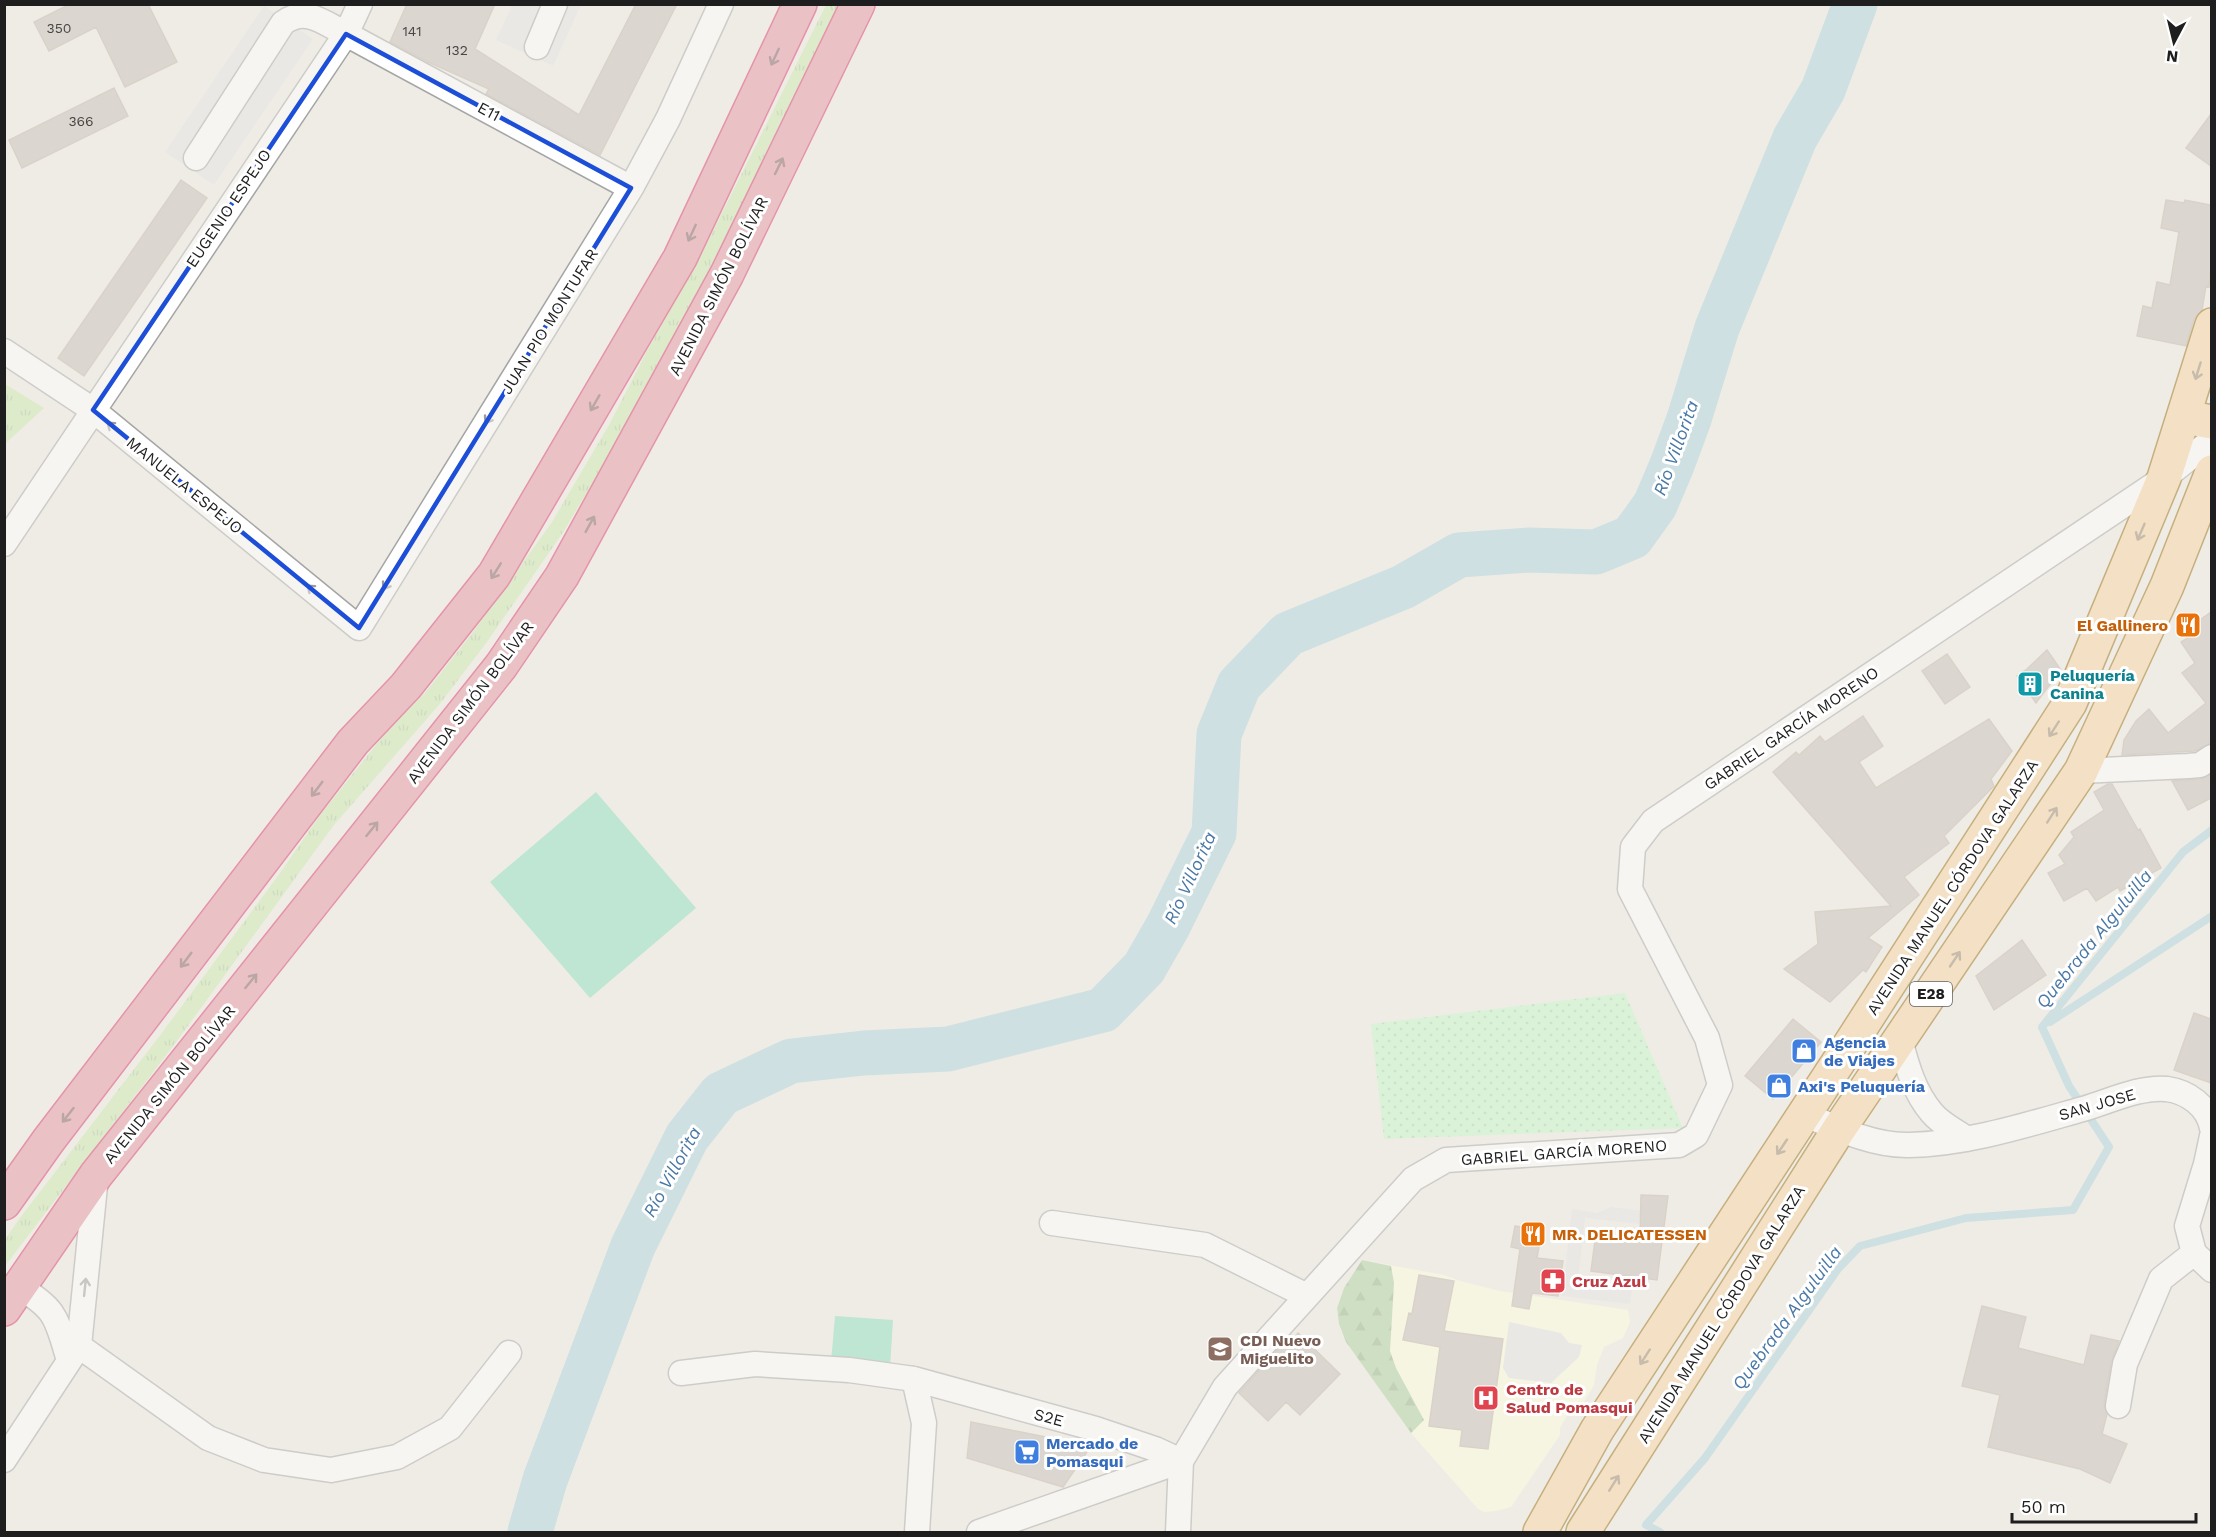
<svg xmlns="http://www.w3.org/2000/svg" width="2216" height="1537" font-family="'Work Sans',sans-serif">
	<style>
		.education { fill: #fefede }
		.grass { fill: url(#grass-tufts) }
		.forest { fill: url(#forest-firs) }
		.park { fill: url(#park-dots) }
		.pitch { fill: #84ddba }
		.parking { fill: #e2e2e2 }
		.lines { fill: none; stroke-linecap: round; stroke-linejoin: round }
		.stream { stroke: #a6d0dc; stroke-width: 8 }
		.river { stroke: #a6d0dc; stroke-width: 45 }
		.building { fill: #c4bbb4; stroke: #c1b2a7; stroke-width: 1.5 }
		.street-casing { stroke: #a5a5a5; stroke-width: 27 }
		.primary-casing { stroke: #966502; stroke-width: 36 }
		.highway-casing { stroke: #d82764; stroke-width: 36 }
		.street { stroke: #fff; stroke-width: 24 }
		.primary { stroke: #fad29e; stroke-width: 33 }
		.highway { stroke: #e58d9e; stroke-width: 33 }
		.oneway { stroke: #785058 }
		.oneway2 { stroke: #978164 }
		.oneway3 { stroke: #9a9a9a }
		.marked { fill: none; stroke: #1d4ed8; stroke-width: 4.5; stroke-linejoin: round }
		.labels { text-anchor: middle; stroke-width: 6; stroke-linejoin: round; paint-order: stroke }
		.number-label { font-size: 14px; fill: #484544 }
		.shield { fill: #fff; stroke: #626262; stroke-width: 1.5 }
		.shield-label { font-size: 15px; font-weight: bold; fill: #1e1e1e }
		.street-label { font-size: 16px; fill: #1e1e1e; stroke: #fff }
		.food-label { font-size: 16px; font-weight: bold; fill: #c56008; stroke: #fff; text-anchor: end }
		.culture-label { font-size: 16px; font-weight: bold; fill: #0d838f; stroke: #fff; text-anchor: start }
		.shop-label { font-size: 16px; font-weight: bold; fill: #366cbe; stroke: #fff; text-anchor: start }
		.health-label { font-size: 16px; font-weight: bold; fill: #be3a42; stroke: #fff; text-anchor: start }
		.education-label { font-size: 16px; font-weight: bold; fill: #785e54; stroke: #fff; text-anchor: start }
		.water-label { font-size: 18px; font-style: italic; fill: #4978a5; stroke: #fff }
	</style>
	<defs>
		<pattern id="grass-tufts" width="24" height="20" patternUnits="userSpaceOnUse" patternTransform="scale(1.5)"><rect width="24" height="20" fill="#c9e8ab"/><path d="M3 7l-1-3M5 7V3M7 7l1-3M15 17l-1-3M17 17v-4M19 17l1-3" fill="none" stroke="#acc793"/></pattern>
		<pattern id="forest-firs" width="22" height="20" patternUnits="userSpaceOnUse" patternTransform="scale(1.5)"><rect width="22" height="20" fill="#a9ce9a"/><path d="M5 1l3.5 6h-7zM16 11l3.5 6h-7z" fill="#91b084"/></pattern>
		<pattern id="park-dots" width="8" height="8" patternUnits="userSpaceOnUse" patternTransform="scale(1.5)"><rect width="8" height="8" fill="#c2f8c6"/><path d="M2 2h.1M6 6h.1" fill="none" stroke="#a6d4aa" stroke-width="1.8" stroke-linecap="round"/></pattern>
	</defs>
	<rect width="100%" height="100%" fill="#efece5"/>
	<!-- education -->
	<path class="education" d="M1362 1260 1444 1275 1460 1281 1500 1291 1628 1310 1630 1322 1623 1338 1604 1347 1597 1365 1594 1385 1578 1412 1568 1414 1560 1428V1435L1511 1507 1496 1511 1484 1512 1478 1509 1411 1433 1346 1342 1339 1324 1337 1308 1344 1288Z"/>
	<!-- grass -->
	<path class="grass" d="M826 5H841L717 257 623 432 564 531 487 642 439 705 334 825 174 1045 5 1266V1240L19 1219 161 1034 280 873 320 815 395 721 425 693 473 632 552 522 610 423 648 349 703 251Z
		M5 384 44 408 5 444Z"/>
	<!-- forest -->
	<path class="forest" d="M1362 1260 1391 1266 1394 1283 1390 1351 1396 1368 1424 1420 1411 1433 1346 1342 1339 1324 1337 1308 1344 1288Z"/>
	<!-- park -->
	<path class="park" d="M1625 993 1683 1128 1384 1139 1371 1024Z"/>
	<!-- pitch -->
	<path class="pitch" d="M596 792 696 908 590 998 490 882Z
		M835 1316 893 1320 890 1367 831 1362Z"/>
	<!-- parking -->
	<path class="parking" d="M512 5H581L553 66 496 40Z
		M264 6 313 39 214 185 165 152Z
		M1611 1207 1641 1211 1639 1224 1585 1218 1578 1281 1632 1288 1630 1304 1562 1296 1572 1209 1597 1213Z
		M1509 1322 1561 1333 1569 1343 1582 1345 1579 1357 1551 1383 1509 1378 1503 1368Z"/>
	<g class="lines">
		<!-- stream -->
		<path class="stream" d="M2050 1022 2212 916
			M1660 1532 1646 1525 1705 1458 1838 1269 1860 1246 1966 1218 2073 1210 2109 1147 2069 1086 2042 1027 2183 852 2212 830"/>
		<!-- river -->
		<path class="river" d="M530 1532 545 1480 633 1246 687 1137 721 1094 791 1061 864 1053 948 1049 1103 1010 1144 968 1168 926 1214 833 1219 734 1239 685 1288 634 1403 587 1459 555 1529 550 1596 552 1632 537 1655 505 1672 465 1689 419 1717 328 1795 138 1823 90 1855 4"/>
	</g>
	<!-- building -->
	<path class="building" d="M70 4H148L177 62 125 87 96 27 49 51 34 22Z
		M407 4H495L475 49 579 115 636 4H677L600 155 486 94 489 89 428 62 390 42Z
		M114 88 128 116 22 168 9 140Z
		M2211 114V166L2186 148Z
		M181 180 207 198 84 376 58 358Z
		M2166 200 2184 203 2185 200 2211 205V268L2209 287 2206 286 2202 310 2194 319 2186 346 2137 336 2143 306 2152 308 2157 282 2170 285 2179 232 2161 228Z
		M2211 612V743L2195 751 2122 755 2124 740 2136 721 2149 709 2168 733 2206 703 2182 673 2195 663 2181 642 2194 634 2189 628Z
		M2047 650 2061 670 2036 703 2017 676 2027 669Z
		M1947 654 1970 687 1945 704 1922 671Z
		M1863 716 1883 746 1859 762 1876 788 1989 719 2012 751 1991 779 1994 786 1944 836 1949 843 1904 877 1919 895 1868 938 1882 947 1866 972 1863 970 1830 1002 1784 969 1818 944 1815 912 1891 906 1773 772 1796 752 1799 755 1820 736 1825 742Z
		M2211 774V798L2188 810 2172 781 2201 779Z
		M2108 784H2112L2138 830 2140 829 2161 868 2120 891 2118 887 2096 901 2087 888 2064 901 2048 873 2065 864 2059 855 2074 837 2071 832 2104 810 2094 792Z
		M2022 940 2046 975 1994 1010 1976 976Z
		M2194 1013 2211 1019V1083L2174 1070Z
		M1793 1019 1821 1042 1773 1099 1745 1076Z
		M1641 1195 1668 1196 1657 1280 1591 1271 1596 1233 1640 1238Z
		M1515 1226 1542 1230 1537 1258 1563 1261 1558 1296 1532 1293 1529 1309 1512 1306 1520 1249 1511 1247Z
		M1419 1275 1454 1281 1444 1331 1503 1339 1488 1449 1460 1446 1462 1430 1429 1426 1440 1347 1403 1340 1409 1313 1412 1314Z
		M1982 1306 2026 1317 2018 1348 2084 1365 2091 1335 2119 1341 2111 1362 2104 1404 2107 1414 2102 1434 2127 1444 2110 1483 2080 1469 1988 1447 2000 1395 1962 1386Z
		M1298 1333 1340 1374 1300 1415 1286 1402 1268 1421 1239 1393 1291 1335 1294 1338Z
		M971 1422 1091 1446 1063 1487 967 1458Z"/>
	<g class="lines">
		<!-- street casing -->
		<g class="street-casing">
			<path id="street" d="M537 47 555 4
				M196 158 283 23C306 6 324 23 346 34L631 188
				M4 351 93 410 359 628 631 188 668 119 721 4
				M4 544 346 34 360 4
				M2081 771 2188 766 2200 765 2212 757
				M1900 1040C1907 1066 1914 1092 1932 1113 1941 1124 1956 1131 1967 1139
				M1804 1114C1836 1128 1873 1146 1909 1145 1967 1144 2026 1125 2083 1109 2108 1102 2140 1086 2167 1089 2188 1092 2208 1106 2212 1128
				M2212 1136 2206 1164 2187 1226 2194 1253 2212 1270
				M1052 1223 1205 1245 1307 1296
				M19 1287C58 1310 56 1319 69 1360
				M79 1346 208 1438 264 1460 331 1470 397 1457 450 1428 509 1353
				M681 1373 755 1364 849 1370 914 1379 1096 1429 1155 1449 1181 1461
				M914 1379 924 1423 917 1532
				M2118 1406 2125 1364 2161 1279 2194 1253
				M4 1460 79 1346 96 1176
				M979 1532 1181 1461 1225 1387 1413 1179 1446 1160 1679 1145 1696 1135 1720 1085 1707 1038 1630 889 1633 847 1653 821 2164 478 2212 440
				M1178 1532 1181 1461"/>
		</g>
		<!-- primary casing -->
		<g class="primary-casing">
			<path id="primary" d="M2184 417 2212 422
				M1540 1532 1597 1430 1845 1052 2070 703 2164 478 2212 325
				M1583 1532 1839 1129 2081 771 2167 586 2212 472"/>
		</g>
		<!-- highway casing -->
		<g class="highway-casing">
			<path id="highway" d="M4 1203 48 1141 353 742 406 686 494 575 680 258 800 4
				M4 1309 96 1175 501 666 562 576 727 274 858 4"/>
		</g>
		<!-- street -->
		<use href="#street" class="street"/>
		<!-- primary -->
		<use href="#primary" class="primary"/>
		<!-- highway -->
		<use href="#highway" class="highway"/>
	</g>
	<!-- one-way arrows -->
	<defs><path id="oneway-shaft" d="M-6 0H5M1.5-3L5.5 0L1.5 3" fill="none" stroke-width="1.6" stroke-linecap="round" stroke-linejoin="round" transform="scale(1.5)"/></defs>
	<g class="oneway">
		<use href="#oneway-shaft" transform="translate(775 57) rotate(115)"/>
		<use href="#oneway-shaft" transform="translate(779 166) rotate(-64)"/>
		<use href="#oneway-shaft" transform="translate(692 233) rotate(115)"/>
		<use href="#oneway-shaft" transform="translate(595 403) rotate(120)"/>
		<use href="#oneway-shaft" transform="translate(590 524) rotate(-61)"/>
		<use href="#oneway-shaft" transform="translate(496 571) rotate(122)"/>
		<use href="#oneway-shaft" transform="translate(317 789) rotate(127)"/>
		<use href="#oneway-shaft" transform="translate(372 829) rotate(-51)"/>
		<use href="#oneway-shaft" transform="translate(186 960) rotate(127)"/>
		<use href="#oneway-shaft" transform="translate(251 981) rotate(-51)"/>
		<use href="#oneway-shaft" transform="translate(68 1115) rotate(128)"/>
	</g>
	<g class="oneway2">
		<use href="#oneway-shaft" transform="translate(2198 371) rotate(107)"/>
		<use href="#oneway-shaft" transform="translate(2141 532) rotate(113)"/>
		<use href="#oneway-shaft" transform="translate(2054 729) rotate(123)"/>
		<use href="#oneway-shaft" transform="translate(2052 815) rotate(-57)"/>
		<use href="#oneway-shaft" transform="translate(1955 959) rotate(-56)"/>
		<use href="#oneway-shaft" transform="translate(1782 1147) rotate(124)"/>
		<use href="#oneway-shaft" transform="translate(1645 1357) rotate(123)"/>
		<use href="#oneway-shaft" transform="translate(1614 1483) rotate(-58)"/>
	</g>
	<g class="oneway3">
		<use href="#oneway-shaft" transform="translate(490 416) rotate(122)"/>
		<use href="#oneway-shaft" transform="translate(114 428) rotate(-141)"/>
		<use href="#oneway-shaft" transform="translate(388 582) rotate(122)"/>
		<use href="#oneway-shaft" transform="translate(314 591) rotate(-141)"/>
		<use href="#oneway-shaft" transform="translate(85 1287) rotate(-84)"/>
	</g>
	<!-- marked area -->
	<path d="M0 0H2216V1537H0ZM346 34 631 188 359 628 93 410Z" fill="#efece5" fill-opacity=".55" fill-rule="evenodd"/>
	<path class="marked" d="M346 34 631 188 359 628 93 410Z"/>
	<!-- icons -->
	<defs>
		<g id="restaurant-square" transform="scale(1.35)"><rect x="-9" y="-9" width="18" height="18" rx="4" fill="#e8710a" stroke="#fff"/><path d="M-5-6h1v4h1v-4h1v4h1v-4h1v5L-1.5 .5V6h-2V.5L-5-1ZM5-6V6H3V1.5H1.5Q1.5-4 5-6Z" fill="#fff"/></g>
		<g id="building-square" transform="scale(1.35)"><rect x="-9" y="-9" width="18" height="18" rx="4" fill="#0f9aa8" stroke="#fff"/><path d="M-4-6H4V6H1V3H-1V6H-4ZM-2.5-4.3h1.7v1.8h-1.7ZM.8-4.3h1.7v1.8H.8ZM-2.5-1h1.7V.8h-1.7ZM.8-1h1.7V.8H.8Z" fill="#fff"/></g>
		<g id="shop-square" transform="scale(1.35)"><rect x="-9" y="-9" width="18" height="18" rx="4" fill="#3f7fe0" stroke="#fff"/><path d="M-5-2.5h2.3a2.7 3.5 0 0 1 5.4 0H5L5.5 6h-11ZM-1.5-2.5h3a1.5 2.3 0 0 0-3 0Z" fill="#fff"/></g>
		<g id="pharmacy-square" transform="scale(1.35)"><rect x="-9" y="-9" width="18" height="18" rx="4" fill="#e0444e" stroke="#fff"/><path d="M-2-6h4v4h4v4h-4v4h-4v-4h-4v-4h4Z" fill="#fff"/></g>
		<g id="school-square" transform="scale(1.35)"><rect x="-9" y="-9" width="18" height="18" rx="4" fill="#8d6e63" stroke="#fff"/><path d="M0-5L7-2L0 1L-7-2ZM-4 1L0 2.5L4 1V4Q0 6-4 4Z" fill="#fff"/></g>
		<g id="hospital-square" transform="scale(1.35)"><rect x="-9" y="-9" width="18" height="18" rx="4" fill="#e0444e" stroke="#fff"/><path d="M-5-5h3v3.5h4V-5h3V5h-3V1.5h-4V5h-3Z" fill="#fff"/></g>
		<g id="supermarket-square" transform="scale(1.35)"><rect x="-9" y="-9" width="18" height="18" rx="4" fill="#3f7fe0" stroke="#fff"/><path d="M-6-5.5h2.5l.6 2H6L4.5 2H-2.5L-4.4-4H-6ZM-1.5 3.2a1.3 1.3 0 1 0 .1 0ZM3 3.2a1.3 1.3 0 1 0 .1 0Z" fill="#fff"/></g>
	</defs>
	<g fill-rule="evenodd">
		<use href="#restaurant-square" x="2188" y="625"/>
		<use href="#building-square" x="2030" y="684"/>
		<use href="#shop-square" x="1804" y="1051"/>
		<use href="#shop-square" x="1779" y="1086"/>
		<use href="#restaurant-square" x="1533" y="1234"/>
		<use href="#pharmacy-square" x="1553" y="1281"/>
		<use href="#school-square" x="1220" y="1349"/>
		<use href="#hospital-square" x="1486" y="1398"/>
		<use href="#supermarket-square" x="1027" y="1452"/>
	</g>
	<g class="labels">
		<!-- number labels -->
		<g class="number-label">
			<text x="59" y="33">350</text>
			<text x="412" y="36">141</text>
			<text x="457" y="55">132</text>
			<text x="81" y="126">366</text>
		</g>
		<!-- shield labels -->
		<rect class="shield" x="1910" y="982" width="42" height="24" rx="4.5"/>
		<g class="shield-label">
			<text x="1931" y="999">E28</text>
		</g>
		<!-- street labels -->
		<g class="street-label">
			<text transform="translate(489 111) rotate(28)" y="6">E11</text>
			<text transform="translate(228 208) rotate(-56)" y="6">EUGENIO ESPEJO</text>
			<text transform="translate(718 286) rotate(-63)" y="6">AVENIDA SIMÓN BOLÍVAR</text>
			<text transform="translate(549 321) rotate(-58)" y="6">JUAN PIO MONTUFAR</text>
			<text transform="translate(185 485) rotate(39)" y="6">MANUELA ESPEJO</text>
			<text transform="translate(470 702) rotate(-53)" y="6">AVENIDA SIMÓN BOLÍVAR</text>
			<text transform="translate(1791 728) rotate(-34)" y="6">GABRIEL GARCÍA MORENO</text>
			<text transform="translate(1952 887) rotate(-57)" y="6">AVENIDA MANUEL CÓRDOVA GALARZA</text>
			<text transform="translate(169 1084) rotate(-51)" y="6">AVENIDA SIMÓN BOLÍVAR</text>
			<text transform="translate(2097 1104) rotate(-16)" y="6">SAN JOSE</text>
			<text transform="translate(1564 1152) rotate(-4)" y="6">GABRIEL GARCÍA MORENO</text>
			<text transform="translate(1721 1314) rotate(-58)" y="6">AVENIDA MANUEL CÓRDOVA GALARZA</text>
			<text transform="translate(1049 1417) rotate(15)" y="6">S2E</text>
		</g>
		<!-- food labels -->
		<g class="food-label">
			<text x="2168" y="631">El Gallinero</text>
			<text x="1552" y="1240" text-anchor="start">MR. DELICATESSEN</text>
		</g>
		<!-- culture labels -->
		<g class="culture-label">
			<text x="2050" y="681">Peluquería<tspan x="2050" dy="18">Canina</tspan></text>
		</g>
		<!-- shop labels -->
		<g class="shop-label">
			<text x="1824" y="1048">Agencia<tspan x="1824" dy="18">de Viajes</tspan></text>
			<text x="1798" y="1092">Axi's Peluquería</text>
			<text x="1046" y="1449">Mercado de<tspan x="1046" dy="18">Pomasqui</tspan></text>
		</g>
		<!-- health labels -->
		<g class="health-label">
			<text x="1572" y="1287">Cruz Azul</text>
			<text x="1506" y="1395">Centro de<tspan x="1506" dy="18">Salud Pomasqui</tspan></text>
		</g>
		<!-- education labels -->
		<g class="education-label">
			<text x="1240" y="1346">CDI Nuevo<tspan x="1240" dy="18">Miguelito</tspan></text>
		</g>
		<!-- water labels -->
		<g class="water-label">
			<text transform="translate(1676 448) rotate(-70)" y="6">Río Villorita</text>
			<text transform="translate(1190 878) rotate(-65)" y="6">Río Villorita</text>
			<text transform="translate(2094 939) rotate(-51)" y="6">Quebrada Alguluilla</text>
			<text transform="translate(672 1172) rotate(-61)" y="6">Río Villorita</text>
			<text transform="translate(1787 1318) rotate(-54)" y="6">Quebrada Alguluilla</text>
		</g>
	</g>
	<!-- border -->
	<rect width="2216" height="1537" fill="none" stroke="#1e1e1e" stroke-width="12"/>
	<!-- north arrow -->
	<g transform="translate(2174 42) rotate(187)" stroke="#ffffff" stroke-width="4.5" paint-order="stroke">
	<path d="M0-4.5L10 22L0 15L-10 22Z" fill="#1e1e1e"/>
	<text y="-9" font-size="16" font-weight="bold" text-anchor="middle" fill="#1e1e1e">N</text>
	</g>
	<!-- scale -->
	<path d="M2012 1513v9h184v-9" fill="none" stroke="#1e1e1e" stroke-width="3"/>
	<text x="2021" y="1513" font-size="18" fill="#1e1e1e" stroke="#ffffff" stroke-width="4.5" paint-order="stroke">50 m</text>
</svg>
